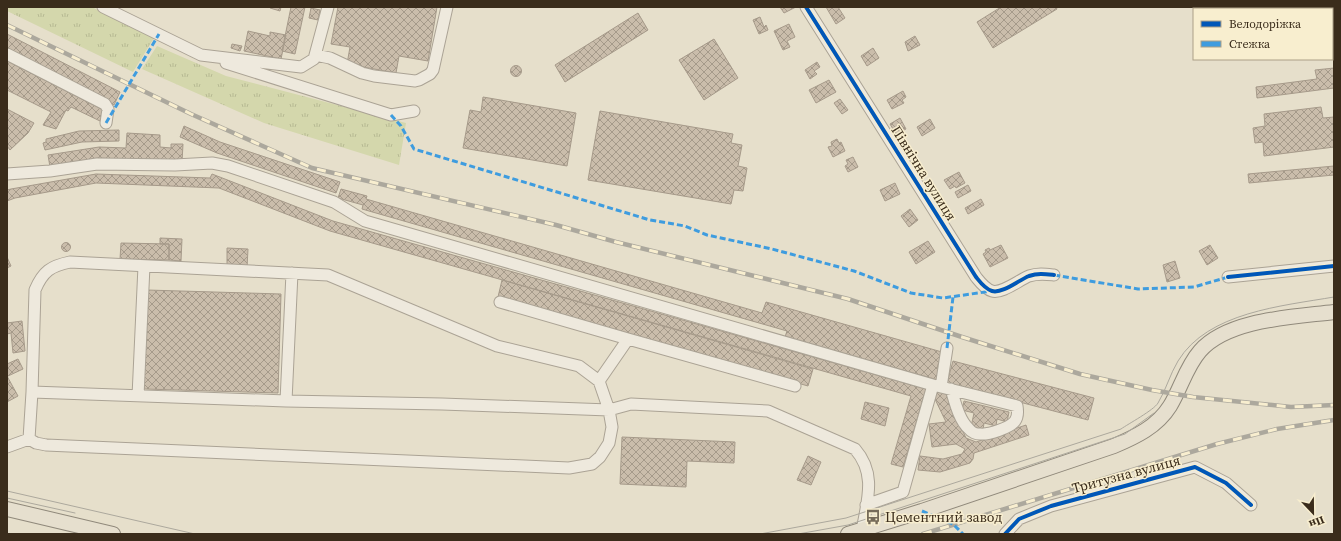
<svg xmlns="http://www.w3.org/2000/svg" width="1341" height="541" font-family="'Source Serif 4',serif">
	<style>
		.grass { fill: url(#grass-tufts) }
		.building { fill: url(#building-cross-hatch); stroke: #a69a8a }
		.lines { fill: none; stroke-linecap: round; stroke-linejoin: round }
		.minor-casing { stroke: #aba395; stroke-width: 13 }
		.major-casing { stroke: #90897b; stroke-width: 16 }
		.minor { stroke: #eee9dd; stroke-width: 11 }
		.major { stroke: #e6dfce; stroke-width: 14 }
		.tram { stroke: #aca89d; stroke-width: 1 }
		.rail-casing { stroke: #aca89d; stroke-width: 4.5 }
		.rail { stroke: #f8eecf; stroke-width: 3; stroke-dasharray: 9; stroke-linecap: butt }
		.quiet { stroke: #3e9cdf; stroke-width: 3; stroke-dasharray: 6 3; stroke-linecap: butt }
		.cycleway-casing { stroke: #f8eecf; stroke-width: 6 }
		.cycleway { stroke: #0057b8; stroke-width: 4 }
		.labels { text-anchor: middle; stroke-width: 3; stroke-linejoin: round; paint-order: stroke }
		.street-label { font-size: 14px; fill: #3a2c1b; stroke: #f8eecf }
		.poi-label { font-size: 14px; fill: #3a2c1b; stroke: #f8eecf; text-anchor: start }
	</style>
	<defs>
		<pattern id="grass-tufts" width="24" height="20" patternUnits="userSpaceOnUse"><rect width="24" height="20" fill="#d4d7ac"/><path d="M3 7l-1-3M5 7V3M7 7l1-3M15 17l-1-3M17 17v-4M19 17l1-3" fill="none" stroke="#b7b993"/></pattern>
		<pattern id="building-cross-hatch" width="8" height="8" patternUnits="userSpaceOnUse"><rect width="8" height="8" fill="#cabdab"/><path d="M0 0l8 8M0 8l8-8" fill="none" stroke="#a59a8a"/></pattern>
	</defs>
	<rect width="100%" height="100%" fill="#e6dfcb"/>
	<!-- grass -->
	<path class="grass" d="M7 7H92L154 38 133 72 7 11Z
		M157 46 226 76 406 123 399 165 264 123 142 69Z"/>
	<!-- building -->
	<path class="building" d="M271 7H281L280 11 270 8Z
		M291 7H305L295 54 282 51Z
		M338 7H437L428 61 399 56 396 73 347 64 350 47 331 44Z
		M780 7H796L784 13Z
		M826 7H838L845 18 836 24Z
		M1001 7H1056L1057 9 993 48 977 22Z
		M1268 7H1278L1279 9H1264Z
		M311 8 320 10 318 20 309 18Z
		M638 13 648 30 565 82 555 65Z
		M760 17 764 27 766 25 768 30 759 34 753 20Z
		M789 24 795 37 787 41 790 47 783 50 774 31Z
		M248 31 270 36V32L286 35 281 59 244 51Z
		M7 34 120 92 114 105 7 51Z
		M915 36 920 45 908 51 905 42Z
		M714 39 738 78 704 100 679 60Z
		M232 44 242 46 240 51 231 48Z
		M873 48 879 58 867 66 861 56Z
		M7 61 105 111 100 121 71 107 68 111 66 110 56 129 43 125 51 112 7 90Z
		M817 62 820 67 814 71 817 74 810 79 805 70Z
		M510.5 71a5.5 5.5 0 1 1 11 0a5.5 5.5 0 1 1-11 0Z
		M1334 68V88L1257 98 1256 87 1317 79 1315 70Z
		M829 80 836 92 816 103 809 90Z
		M903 91 906 97 902 100 904 103 892 109 887 100Z
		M483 97 576 113 567 166 463 148 470 110 481 112Z
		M840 99 848 110 842 114 834 103Z
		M1321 107 1323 118 1334 117V147L1264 156 1263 142 1255 143 1253 128 1265 126 1264 114Z
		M7 109 34 123 28 133 10 150 7 146V127L8 125 7 124Z
		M600 111 733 134 731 143 742 145 738 166 747 168 743 191 734 190 731 204 588 180Z
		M900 118 906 129 896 134 890 124Z
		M930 119 935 128 922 136 917 127Z
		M184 126 220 142 340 182 336 193 217 153 180 137Z
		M119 130V141L82 142 45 150 43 143 46 142V139L79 131Z
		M127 133 160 135V147L171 148V144H183L182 162 98 158 50 167 48 155 99 147 126 148Z
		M837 139 839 143 841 142 845 151 833 157 828 147 832 146 831 142Z
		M853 157 858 167 848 172 845 166 848 164 846 160Z
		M1334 166V175L1249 183 1248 174Z
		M959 172 965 183 956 188 955 186 950 189 944 180Z
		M96 174 210 178 212 174 333 221 926 389 903 467 891 464 911 396 330 231 219 188 96 183 15 198 7 201V190L11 189Z
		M895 183 900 194 885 201 880 190Z
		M968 185 971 191 958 198 955 192Z
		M341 189 367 196 366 199 762 313 766 302 942 352 937 368 941 369 938 380 785 337 787 331 362 209 363 205 338 198Z
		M981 199 984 205 968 214 965 208Z
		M910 209 918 220 909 227 901 216Z
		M160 238 182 239 181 261 169 260V244H160Z
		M928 241 935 252 916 264 909 252Z
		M61.5 247a4.5 4.5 0 1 1 9 0a4.5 4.5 0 1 1-9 0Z
		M121 243 169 244V260L120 259Z
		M1001 245 1008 258 990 267 983 254 986 252 985 250 989 248 990 250Z
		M1210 245 1218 258 1207 265 1199 251Z
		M227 248 248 249 247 268 227 267Z
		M7 257 11 266 7 268Z
		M1175 261 1180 278 1167 282 1163 265Z
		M502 280 813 369 808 386 498 297Z
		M147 290 281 294 278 393 144 389Z
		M22 321 25 351 13 353 11 333 7 334V323Z
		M18 359 23 369 8 376 7 373V364Z
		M953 361 1094 398 1088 420 947 383Z
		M7 376 18 396 7 402Z
		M944 390 966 438 976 442 1026 425 1029 435 974 453 973 459 970 463 940 472 918 470 920 456 943 459 962 454 965 449 956 444 932 447 929 424 946 422 933 395Z
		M964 401 1009 412 1007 422 997 419 996 426 984 423 983 430 971 427 974 413 962 410Z
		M865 402 889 408 885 426 861 419Z
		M622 437 735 442 734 463 687 461 686 487 620 484Z
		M808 456 821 462 811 485 797 480Z"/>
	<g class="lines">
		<!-- minor casing -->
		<g class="minor-casing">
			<path id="minor" d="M103 7 201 55 301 67 314 59 328 7
				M806 7 976 277C980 282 985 289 992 291 1002 294 1019 280 1029 276 1038 273 1045 274 1054 275
				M7 54 105 104 108 109 106 123
				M315 55 330 58 362 73 374 76 415 81 419 80 430 74 433 70 447 7
				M226 63 391 115 414 111
				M7 174 50 171 97 164 175 165 212 163 228 166 334 202 365 221 933 385
				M1228 277 1334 266
				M500 302 628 339
				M599 381 628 339 795 386
				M941 387 947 348
				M138 396 144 266
				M286 401 292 273
				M29 439 36 443 46 445 569 468 592 464 600 457 609 443 612 427 609 410 599 381 579 366 497 346 328 275 70 262C51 266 43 271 35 290L32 392
				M7 447 29 439 32 392 286 401 442 404 609 410 631 404 768 411 855 449C877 474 867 501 862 531
				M866 505 903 492 933 385 1017 406C1018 412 1018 417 1015 421 1010 428 988 435 980 434 976 434 971 432 969 429 959 420 955 402 951 389
				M1005 534 1019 519 1051 506 1195 467 1226 483 1251 505"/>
		</g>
		<!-- major casing -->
		<g class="major-casing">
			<path id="major" d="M7 509 113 534
				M848 534 922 511 1114 446C1135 437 1157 427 1170 406 1181 388 1186 367 1200 351 1228 319 1294 317 1334 312"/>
		</g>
		<!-- minor -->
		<use href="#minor" class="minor"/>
		<!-- major -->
		<use href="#major" class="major"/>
		<!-- tram -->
		<path class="tram" d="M7 491 195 534
			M7 498 75 513
			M760 534 846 518 1121 429C1128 424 1154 410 1158 403 1166 390 1170 374 1178 361 1208 312 1282 306 1334 297
			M798 534 848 525 1125 434 1154 413"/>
		<!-- rail casing -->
		<g class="rail-casing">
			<path id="rail" d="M7 25 191 114 312 168 556 225 616 242 848 299 962 337 1080 374 1152 390 1193 397 1291 407 1334 405
				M923 534 1217 444 1277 429 1334 420"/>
		</g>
		<!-- rail -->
		<use href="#rail" class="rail"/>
		<!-- quiet -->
		<path class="quiet" d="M391 115 401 126 414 149 650 220 685 226 707 235 772 249 854 271 911 293 943 298 992 291
			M106 123 159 34
			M1054 275 1138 289 1194 287 1228 277
			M947 348 953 297
			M922 511 953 524 963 534"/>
		<!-- cycleway casing -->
		<g class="cycleway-casing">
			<path id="cycleway" d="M806 7 976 277C980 282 985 289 992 291 1002 294 1019 280 1029 276 1038 273 1045 274 1054 275
				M1228 277 1334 266
				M1005 534 1019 519 1051 506 1195 467 1226 483 1251 505"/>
		</g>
		<!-- cycleway -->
		<use href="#cycleway" class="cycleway"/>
	</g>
	<!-- icons -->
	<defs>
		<g id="bus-bare" transform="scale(1.2)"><path d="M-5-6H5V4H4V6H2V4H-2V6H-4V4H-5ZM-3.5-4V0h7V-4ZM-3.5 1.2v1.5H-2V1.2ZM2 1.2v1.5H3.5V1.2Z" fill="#766b59" stroke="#f8eecf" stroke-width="2.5" paint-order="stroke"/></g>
	</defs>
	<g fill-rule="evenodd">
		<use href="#bus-bare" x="873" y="517"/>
	</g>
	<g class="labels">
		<!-- street labels -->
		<g class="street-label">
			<text transform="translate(924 173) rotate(58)" y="5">Північна вулиця</text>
			<text transform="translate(1126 474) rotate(-15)" y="5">Тритузна вулиця</text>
		</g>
		<!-- poi labels -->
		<g class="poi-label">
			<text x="885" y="522">Цементний завод</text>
		</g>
	</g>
	<!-- border -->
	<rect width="1341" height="541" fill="none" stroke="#3a2c1b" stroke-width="16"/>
	<!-- legend -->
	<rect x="1193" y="8" width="140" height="52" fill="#f8eecf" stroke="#aca087"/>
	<rect x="1201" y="21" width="20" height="6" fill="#0057b8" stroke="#aca087"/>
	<text x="1229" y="28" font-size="12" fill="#3a2c1b">Велодоріжка</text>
	<rect x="1201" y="41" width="20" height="6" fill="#3e9cdf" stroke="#aca087"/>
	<text x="1229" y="48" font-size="12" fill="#3a2c1b">Стежка</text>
	<!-- north arrow -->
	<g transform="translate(1313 513) rotate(158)" stroke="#f8eecf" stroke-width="3" paint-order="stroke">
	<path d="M0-3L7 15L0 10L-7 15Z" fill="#3a2c1b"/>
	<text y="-6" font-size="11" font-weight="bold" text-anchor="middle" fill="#3a2c1b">Пн</text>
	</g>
</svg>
